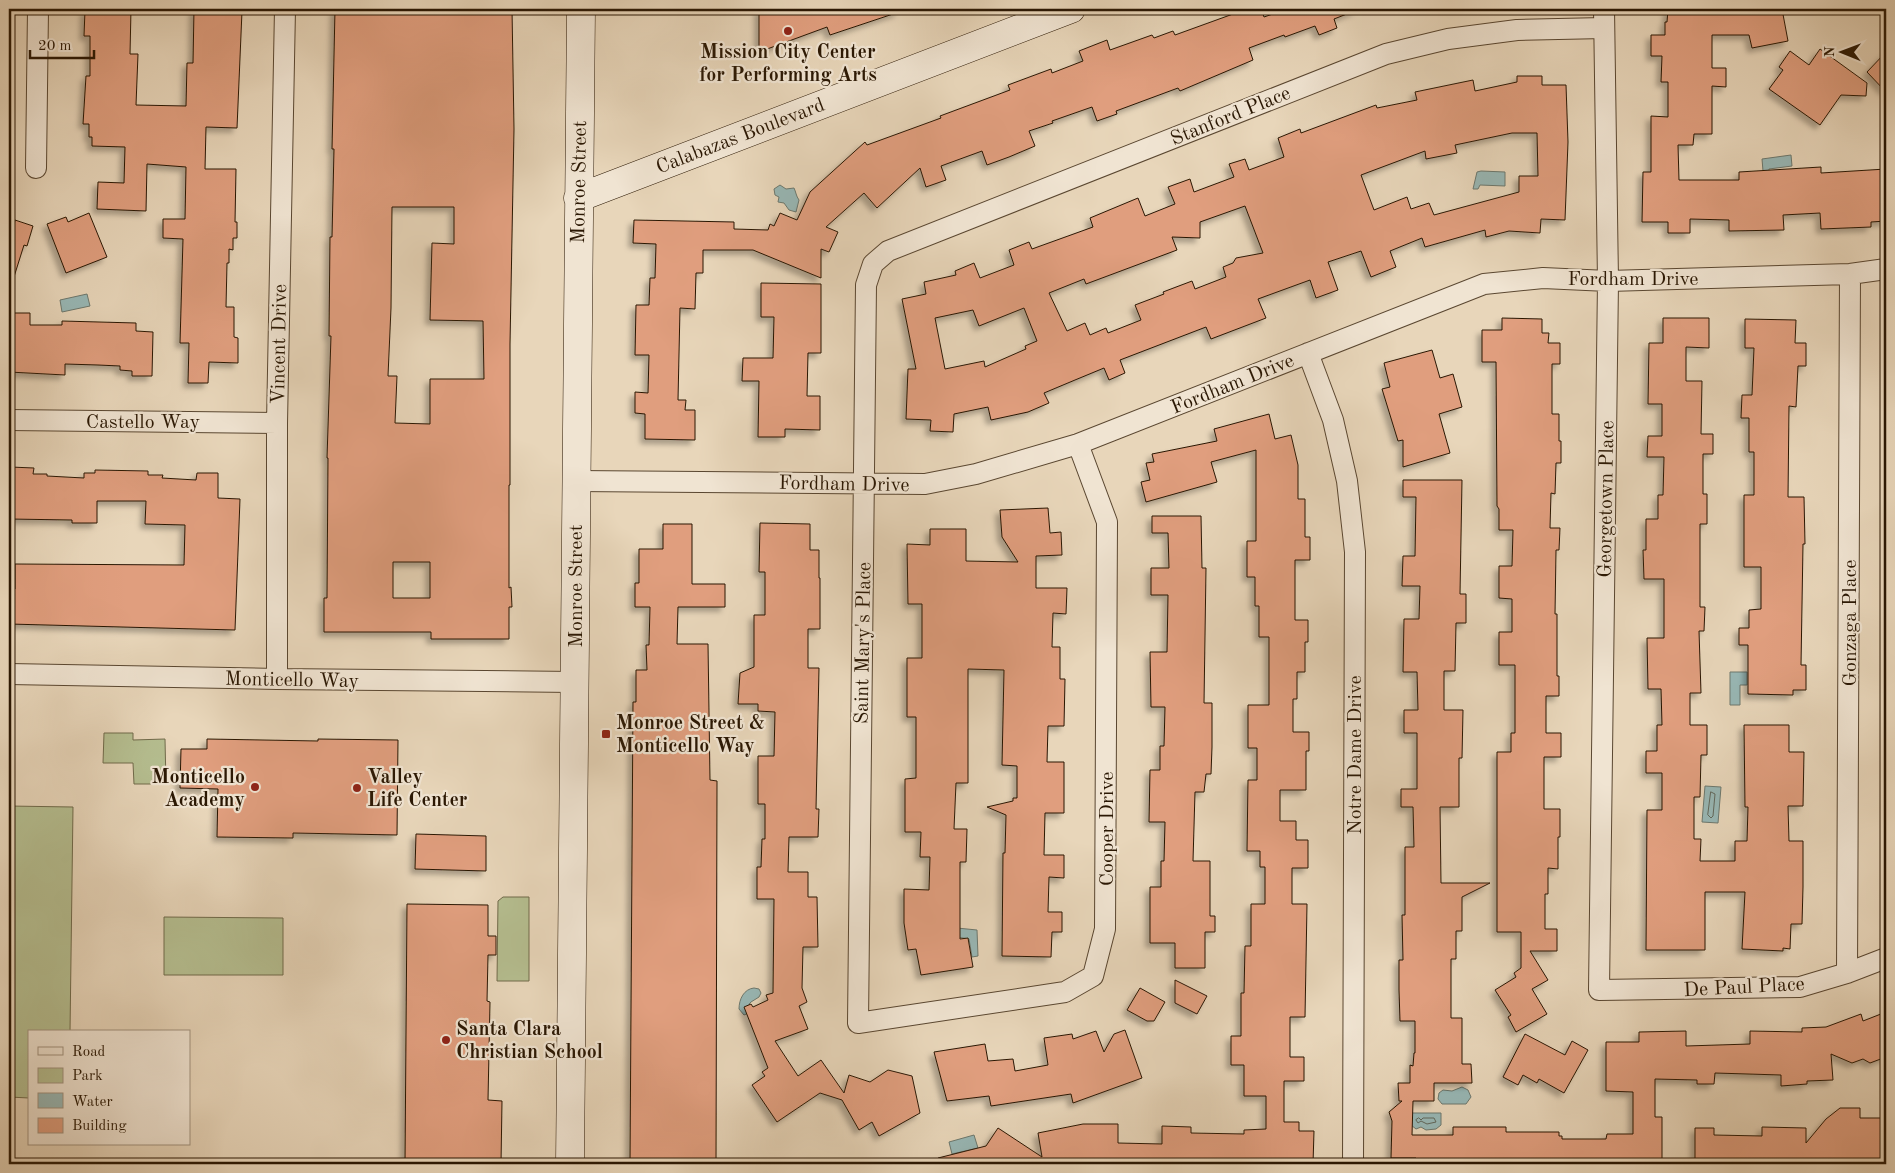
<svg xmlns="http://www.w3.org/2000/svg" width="1895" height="1173" font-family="'Old Standard TT',serif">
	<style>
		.green { fill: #b5be90; stroke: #706a4a }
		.water { fill: #98b8b6; stroke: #6c786e }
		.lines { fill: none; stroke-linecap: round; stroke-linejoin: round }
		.shore { stroke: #61685c; stroke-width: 1 }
		.building { fill: #e09e7e; stroke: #2a1703; fill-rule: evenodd; filter: url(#shadow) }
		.street-casing { stroke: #5a4731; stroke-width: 22 }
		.secondary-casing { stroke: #2a1703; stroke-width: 29 }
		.street { stroke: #f0e4d2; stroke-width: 20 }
		.secondary { stroke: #f0e4d2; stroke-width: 28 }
		.poi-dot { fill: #8f2418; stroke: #f0e4d2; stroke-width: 2 }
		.labels { text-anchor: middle; stroke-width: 4.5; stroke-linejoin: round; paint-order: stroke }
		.poi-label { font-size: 20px; font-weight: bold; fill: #2a1703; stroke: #f0e4d2; text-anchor: start }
		.street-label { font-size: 20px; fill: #2a1703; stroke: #f0e4d2 }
	</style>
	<defs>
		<filter id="shadow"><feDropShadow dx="-4.5" dy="4.5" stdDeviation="2.5" flood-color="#0004"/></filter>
	</defs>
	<rect width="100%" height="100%" fill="#e8d6ba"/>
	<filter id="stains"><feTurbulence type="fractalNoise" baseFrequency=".004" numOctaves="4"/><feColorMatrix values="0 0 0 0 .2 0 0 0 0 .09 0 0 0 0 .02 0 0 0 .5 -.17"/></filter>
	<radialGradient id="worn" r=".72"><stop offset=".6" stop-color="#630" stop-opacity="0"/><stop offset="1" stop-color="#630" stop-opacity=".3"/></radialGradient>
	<!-- green -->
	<path class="green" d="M104 733H133V740L165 739 166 784H134L133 763H103Z
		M9 806 73 807 70 1032H29V1098L9 1097Z
		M503 897H529V981H497L498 901Z
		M164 917 283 918V975H164Z"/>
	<!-- water -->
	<path class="water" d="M1791 155 1792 166 1769 169V174L1763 171 1762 159Z
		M1481 171 1505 172V186L1480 185 1478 189H1473L1477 172Z
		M780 185 786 189 794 188C796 192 796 196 799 200L796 212 789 210 784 203 778 202 779 197 775 195 774 189Z
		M87 294 90 306 62 312 60 300Z
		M1730 672H1747V685H1740V705H1730Z
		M1705 786 1721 787 1718 823 1702 822Z
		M957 928 977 930 978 956 972 957 969 939 957 937Z
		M754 988 759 989 761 993 759 997 751 1002 749 1004 751 1012 744 1015 739 1009C739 999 744 989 754 988Z
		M1462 1087 1468 1090 1471 1097 1466 1104H1442L1438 1099 1439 1093 1443 1090 1452 1091Z
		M1411 1113H1441V1125L1436 1129 1426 1130 1421 1127 1416 1129 1411 1125Z
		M974 1135 978 1148 952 1154 949 1142Z"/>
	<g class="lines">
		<!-- shore -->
		<path class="shore" d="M1711 792 1715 794 1713 816 1711 818 1708 815Z
			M1419 1118 1421 1120 1423 1118H1434L1436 1122 1427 1124 1421 1121 1418 1123 1416 1120Z"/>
	</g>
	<!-- building -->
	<path class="building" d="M111 9H131L130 54H138L136 105 186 106 187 63H193L194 9 242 11 237 128 206 127 205 169H236L235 222H237V238H233V250L229 249V263H227L226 307H234V337L238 338V363L209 362 208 383H188L189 343H180L183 239 163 238V219H185L186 167 147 164 146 211 97 209 98 182 124 183 125 147 92 146V137H89V124H83L86 76H90V36H84L85 10H111Z
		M335 9H512L514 129 510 344V485H509V588L511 587 512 607H509V639H431V632H324V598H327L328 458H327L331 336H329L330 237H332L334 149H332ZM392 207H454V244L432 243 430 320 483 321 484 379H430V424L395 423 397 376H388L391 308ZM393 562H430V598H393Z
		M759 9H898L899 12 830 35 827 27 759 52Z
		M1231 9H1261L1264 17 1287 9H1357V10L1334 19 1337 28 1319 35 1315 26 1285 37 1284 35 1249 48 1253 60 1180 91 1178 88 1116 111 1117 114 1097 121 1092 107 1052 121 1053 123 1029 131 1035 146 1009 157 987 165 982 151 941 166 946 180 926 187 920 168 877 208 864 193 826 227 838 232 829 252 821 249V278L753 250H703V273H696L695 309 680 308 678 400H686L685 410H695V440L645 439V414L635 413V392L648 393 649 355H635L636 305H649L650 278H655L656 244 633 243 634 220 734 222V229L768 230 770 224 774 226 780 213 797 220 810 192 865 142 867 145 941 118 940 116 1010 90 1008 85 1051 69 1052 73 1083 61 1079 51 1107 40 1110 50 1152 35 1154 38 1173 31 1175 35 1233 14Z
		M1668 9H1782L1788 41 1752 48 1749 35H1712V68H1726V87L1712 86V134H1694L1693 145H1678L1679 180H1739V172L1821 167V173L1886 169V221L1871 222V227L1821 229 1820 213 1783 215 1784 230 1729 231V220L1690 219V233H1668V222H1642L1643 172H1651V116L1668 117V82H1661L1662 56H1651V35H1665V22H1667Z
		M1820 49 1867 83 1866 96 1841 95 1820 125 1769 89 1783 70 1779 67 1790 51 1809 65Z
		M1886 52V92L1867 72Z
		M1517 76H1542V85H1566L1568 142 1565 220 1541 219 1540 233 1509 231 1486 237 1485 230 1425 247 1422 238 1390 251 1396 267 1371 277 1361 251 1328 262 1338 290 1316 298 1310 280 1258 299 1266 318 1211 339 1206 327 1120 360 1125 373 1109 380 1104 368 1075 380 1044 393 1049 403 1028 412 991 420 988 407 954 414 953 432 930 431 931 420 906 419 908 369H916L902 299 926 294 924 282 956 275 955 271 974 263 980 278 1014 265 1009 250 1029 242 1032 249 1093 227 1090 218 1138 198 1145 216 1175 204 1168 187 1190 179 1194 192 1234 177 1229 164 1245 159 1249 170 1284 157 1278 138 1300 129 1301 133 1376 105 1377 108 1417 100 1415 92 1473 80 1475 91 1517 82ZM1512 133H1537L1538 176H1519V192L1434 215 1429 203 1411 209 1407 197 1374 210 1361 175 1425 151 1426 159 1457 153 1455 145ZM1245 206 1263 253 1236 258 1233 263 1223 267 1226 277 1195 289 1192 281 1163 292 1164 294 1135 305 1141 320 1108 333 1106 328 1090 335 1085 323 1067 331 1049 293 1084 279 1086 284 1177 250 1172 237 1200 238V222ZM1024 308 1037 341 1025 346 1026 349 985 367 984 361 945 369 935 318 973 310 979 326Z
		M89 213 107 257 66 273 47 224 66 217 68 222Z
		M15 220 33 226 27 246 24 245 13 280H9V224L14 226Z
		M761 283 821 284V353H808L807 396H820V430L785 429V437H758L759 381H742L743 358H773L774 317H761Z
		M9 313H30V325H62V321L136 323V331L153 332 152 376H132V371L120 370V366L98 365 65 364V375L9 372Z
		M1502 318 1542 319V333H1549L1548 343H1560V364H1552V414H1559V441H1561V463H1556L1555 494 1551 493 1550 528H1560L1559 550H1556L1555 614H1557V676H1559V696H1546V733H1561V757H1544V809H1560V837H1558V869L1548 868V894H1545V929H1557V951H1530L1548 980 1532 989 1547 1014 1516 1032 1508 1017 1511 1015 1495 990 1516 977 1514 973 1521 968V932H1497V752H1511V733H1515V665H1499V632H1512V599L1499 598V566H1512L1513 530H1499V509L1497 506 1496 362H1482V330H1502Z
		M1663 318H1709V348L1686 347V381H1702L1701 434H1713V454H1703V494H1707V524H1700V607H1705L1704 631H1699L1701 693H1690V725H1707V755H1701L1700 797H1694V839H1701L1700 861H1735V841H1747L1748 807H1745L1744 725H1789V752H1804L1803 806H1788L1789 841H1803V887L1802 924H1791L1790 949 1783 948V951L1742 949 1745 892H1705V950H1646L1647 810H1662V773H1646V751H1657V725H1662L1661 689H1648L1647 638H1664V579H1644L1643 550H1646V519H1658V495H1663L1664 457H1647L1648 436H1662V404H1648L1649 343H1663Z
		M1745 319 1796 320 1795 343H1806V366H1798L1796 407 1789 406 1788 497H1804L1805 544H1803L1801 665H1806V690H1793V695L1748 694V645H1739V628H1749V610L1761 609V567H1744V495H1754V452H1749V418H1741L1742 395H1752L1754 348H1745Z
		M1432 350 1440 378 1453 374 1462 407 1439 414 1450 453 1403 467V440L1398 441 1382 389 1390 387 1384 363Z
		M1269 414 1275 439 1291 435 1298 465V499H1305V537H1310V560H1295V620H1308V642H1305V672H1297V699H1293V732H1309V751H1306V790H1280V821H1296V840H1308V868H1292V904H1307L1305 1017H1290V1057H1304V1081H1284V1122H1299V1131H1314L1313 1164H939L938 1158 986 1146 998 1128 1042 1157 1038 1133 1083 1124H1118V1143L1162 1144V1126L1191 1127V1133L1244 1134V1130L1266 1129V1096H1244V1065H1231V1036H1241V993H1244L1245 946H1251V904H1265V867H1260V851H1247L1248 780H1257V748H1248V705H1269V637H1259V606H1255V577H1247V541H1256V450L1211 462 1217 482 1146 502 1141 482 1150 480 1146 463 1154 462 1152 454 1217 441 1214 429Z
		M10 467 34 468 33 474H47V476L84 478V473H95V470L148 471V475H163L162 478 196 480 197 473H218V498L240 499 235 630 9 624V589H15V564L184 565 185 525 145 524 146 501H97V523H72V520L9 519Z
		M1403 480H1462L1460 594H1466V623H1456L1455 671H1444V710H1463L1462 758H1459V807H1440L1441 883H1490L1462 897V931H1456V959H1451V1018H1462V1064H1471L1472 1083H1434V1101H1413L1412 1135H1453V1127H1506V1132H1559V1136H1562V1139H1606L1607 1134H1633V1092L1606 1091V1042H1639V1032L1686 1031V1046L1750 1044V1031L1802 1032V1028L1826 1027 1861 1014 1863 1021 1886 1012V1057L1870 1063 1863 1059 1852 1063 1831 1054 1833 1080 1807 1081V1084L1781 1086V1075L1715 1073 1714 1084H1697V1080L1655 1079V1117H1662V1164H1416V1158H1391L1392 1121 1389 1112 1402 1101H1399L1398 1083H1410V1065L1413 1066 1414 1053H1415V1021H1400L1399 990V960H1403L1402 915H1405V847H1414L1413 807H1401V789H1417V733H1404V710H1418L1417 672H1403L1404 619H1419L1420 586H1402L1403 556H1415L1416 497H1403Z
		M1048 508 1050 533 1061 532 1062 555 1036 556V588H1067L1066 614 1053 613 1052 647H1060V679H1065L1064 726H1048L1047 762H1064V813H1045L1044 855H1064V878L1049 877 1048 912H1062V932H1052L1051 957 1002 956 1003 853H1005L1006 815 987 807 1013 801V798H1017V766L1002 765 1004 670 968 669V783H956L954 829H967L966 862H960V939L968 938 973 967 921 975 916 949 908 950 904 923V889L929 890 930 857H920L921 832H905V779L916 778V717H907V658H922V604H908L907 544 930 545V529H966V561L1018 562 1002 537 1000 510Z
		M1152 516H1201L1202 568H1206L1204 703H1212V747L1211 774H1206L1204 792H1195L1193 861H1210V916H1215V932H1205V968H1175V943H1150V887H1161V861H1164L1165 822H1149L1150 770H1160V746H1164L1165 707H1151L1150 652H1167L1168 595H1151V568H1169L1168 533H1152Z
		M760 523 810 524V550H819V578H820V629H808V668H819L816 809H819L818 837H789L788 872H808V897H817L818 947H803L802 988 807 1002 799 1006 808 1029 775 1041 798 1076 821 1060 844 1093 849 1075 870 1082 888 1070 912 1076 920 1113 879 1136 872 1122 859 1130 842 1100 820 1093 777 1122 752 1085 765 1076 762 1072 768 1068 744 1007 751 1004 753 1007 768 1000 766 995 773 993 774 899H757V867H761L762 839H765V804H758V756H774L775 712 758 711V704H738L740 673 754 667V615H765V572H759Z
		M663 524H692V584H725V607H678L677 644H708L710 780 717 781 716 1164H630L633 702H636V670H647L646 645H649L650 607H635V583H639V549H663Z
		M207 739 318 741V739L398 740 397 835 293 833V838L217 837 218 789 180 788 181 749H207Z
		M416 834 486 836V871L415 869Z
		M407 904 488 905V936H496V955H488L487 1001 490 1002 488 1100 502 1101 501 1164H405Z
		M1175 980 1207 996 1197 1014 1175 1003Z
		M1140 988 1165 1002 1154 1021H1147L1127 1010Z
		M1125 1030 1142 1078 1073 1103 1071 1094 991 1106 989 1096 947 1101 934 1052 985 1044 988 1061 1013 1059 1015 1071 1048 1065 1044 1038 1072 1034 1073 1039 1096 1031 1104 1052 1114 1034Z
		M1525 1034 1565 1055 1572 1041 1588 1050 1564 1093 1539 1079 1537 1083 1523 1075 1518 1085 1503 1077Z
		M1840 1108H1860V1118H1886V1164H1695V1128H1714V1135L1762 1136V1127L1806 1128V1143L1826 1119Z"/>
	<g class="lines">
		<!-- street casing -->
		<g class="street-casing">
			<path id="street" d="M1604 9 1608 281 1599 990 1800 987 1847 973 1886 958
				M36 168 38 9
				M1308 353 1333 420 1347 481 1355 552 1353 1164
				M9 420 277 423
				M1078 444 1107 522 1105 929 1093 976 1065 992 858 1023 866 285 873 264 888 251 1386 54 1448 39 1517 30 1604 28
				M575 481 925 484 976 474 1078 444 1484 284 1543 278 1608 281 1850 274 1886 269
				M9 674 277 679 574 682
				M277 679V423L285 9
				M1847 973 1850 274"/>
		</g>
		<!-- secondary casing -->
		<g class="secondary-casing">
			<path id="secondary" d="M578 198 1071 9
				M570 1164 581 9"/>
		</g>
		<!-- street -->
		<use href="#street" class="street"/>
		<!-- secondary -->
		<use href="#secondary" class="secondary"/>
	</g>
	<!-- markers -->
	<g class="poi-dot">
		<circle cx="788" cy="31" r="5"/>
		<rect x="601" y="729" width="10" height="10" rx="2.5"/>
		<circle cx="255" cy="787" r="5"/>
		<circle cx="357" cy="788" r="5"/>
		<circle cx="446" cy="1040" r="5"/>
	</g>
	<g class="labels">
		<!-- poi labels -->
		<g class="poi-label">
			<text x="788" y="58" text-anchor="middle">Mission City Center<tspan x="788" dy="23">for Performing Arts</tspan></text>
			<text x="616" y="729">Monroe Street &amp;<tspan x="616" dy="23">Monticello Way</tspan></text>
			<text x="245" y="783" text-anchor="end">Monticello<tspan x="245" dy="23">Academy</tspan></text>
			<text x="367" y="783">Valley<tspan x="367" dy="23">Life Center</tspan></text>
			<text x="456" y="1035">Santa Clara<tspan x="456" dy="23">Christian School</tspan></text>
		</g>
		<!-- street labels -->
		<g class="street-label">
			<text transform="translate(1230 115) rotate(-22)" y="7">Stanford Place</text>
			<text transform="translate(740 135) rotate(-21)" y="7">Calabazas Boulevard</text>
			<text transform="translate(578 182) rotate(-89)" y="7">Monroe Street</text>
			<text x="1633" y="285">Fordham Drive</text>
			<text transform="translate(278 344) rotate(-89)" y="7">Vincent Drive</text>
			<text transform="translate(1232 383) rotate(-22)" y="7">Fordham Drive</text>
			<text x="143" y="428">Castello Way</text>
			<text transform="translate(844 483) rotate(1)" y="7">Fordham Drive</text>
			<text transform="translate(1605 499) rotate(-89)" y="7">Georgetown Place</text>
			<text transform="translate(575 586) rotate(-90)" y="7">Monroe Street</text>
			<text transform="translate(1849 623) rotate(-90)" y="7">Gonzaga Place</text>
			<text transform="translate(862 643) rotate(-89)" y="7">Saint Mary's Place</text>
			<text transform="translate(292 679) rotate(1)" y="7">Monticello Way</text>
			<text transform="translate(1354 755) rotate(-90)" y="7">Notre Dame Drive</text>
			<text transform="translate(1106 829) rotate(-90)" y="7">Cooper Drive</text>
			<text transform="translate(1744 986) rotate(-3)" y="7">De Paul Place</text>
		</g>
	</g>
	<!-- margin -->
	<rect width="1895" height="1173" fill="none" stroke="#e8d6ba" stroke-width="30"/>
	<rect x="10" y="10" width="1875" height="1153" fill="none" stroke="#2a1703" stroke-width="2.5"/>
	<rect x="15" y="15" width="1865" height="1143" fill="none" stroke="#2a1703"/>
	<!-- legend -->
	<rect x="28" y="1030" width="162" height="115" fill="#f0e4d2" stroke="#a1927f"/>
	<rect x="38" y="1047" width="25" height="8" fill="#f0e4d2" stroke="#a1927f"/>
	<text x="72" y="1056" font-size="15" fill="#2a1703">Road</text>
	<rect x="38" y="1068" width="25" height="15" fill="#b5be90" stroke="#a1927f"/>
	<text x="72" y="1080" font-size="15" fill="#2a1703">Park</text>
	<rect x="38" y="1093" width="25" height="15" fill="#98b8b6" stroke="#a1927f"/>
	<text x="72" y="1106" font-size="15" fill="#2a1703">Water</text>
	<rect x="38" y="1118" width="25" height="15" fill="#e09e7e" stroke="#a1927f"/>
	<text x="72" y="1130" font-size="15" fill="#2a1703">Building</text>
	<!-- north arrow -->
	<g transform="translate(1842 52) rotate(271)" stroke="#f0e4d2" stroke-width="4" paint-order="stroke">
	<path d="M0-4L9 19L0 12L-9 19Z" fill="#2a1703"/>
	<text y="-8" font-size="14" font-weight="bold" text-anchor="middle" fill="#2a1703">N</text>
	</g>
	<!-- scale -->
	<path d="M30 50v8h64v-8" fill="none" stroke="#2a1703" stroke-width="2.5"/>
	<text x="38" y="50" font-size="15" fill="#2a1703" stroke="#f0e4d2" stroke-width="4" paint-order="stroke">20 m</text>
	<rect width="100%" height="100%" filter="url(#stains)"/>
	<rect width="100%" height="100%" fill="url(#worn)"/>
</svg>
